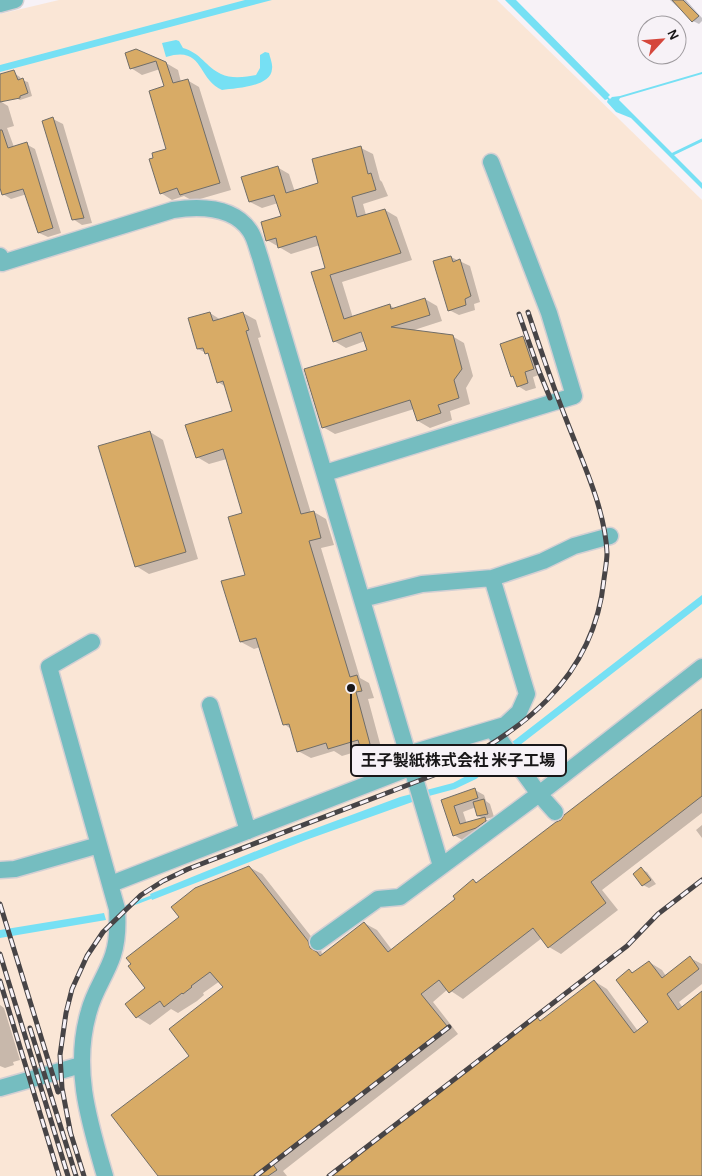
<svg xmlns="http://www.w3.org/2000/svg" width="702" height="1176" font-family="'Alegreya Sans','Noto Sans JP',sans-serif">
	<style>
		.industrial { fill: #fae6d6 }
		.water { fill: #76e0f4 }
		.shadow { fill: #0003; fill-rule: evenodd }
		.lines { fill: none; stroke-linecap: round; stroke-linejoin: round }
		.stream { stroke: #76e0f4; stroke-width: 3 }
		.building { fill: #d8ab66; stroke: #706d68 }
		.minor-casing { stroke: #d3cfd3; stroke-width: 19 }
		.minor { stroke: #75bdc0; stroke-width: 16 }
		.rail-casing { stroke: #474446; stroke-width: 5 }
		.rail { stroke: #f7f2f7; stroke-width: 3; stroke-dasharray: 9; stroke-linecap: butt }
		.leader { fill: none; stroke: #191718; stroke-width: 2 }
		.callout-dot { fill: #191718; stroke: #f7f2f7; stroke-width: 2 }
		.callout { fill: #f7f2f7; stroke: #191718; stroke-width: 2 }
		.callout-label { font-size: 16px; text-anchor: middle; font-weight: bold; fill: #191718 }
	</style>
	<rect width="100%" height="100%" fill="#f7f2f7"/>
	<!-- industrial -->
	<path class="industrial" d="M59 0H497L702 200V1176H0V14Z"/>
	<!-- water -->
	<path class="water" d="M245 0H272L0 72V65Z
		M505 0H516L610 95 608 97 610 99 612 97 620 96 702 72V74L620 98 619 100 702 183V189L631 118 616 112 607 102 608 99 605 100Z
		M176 40 179 41 183 48C201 53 206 67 221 74 231 79 246 77 256 75L260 68V55L265 52 269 53C270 58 273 64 272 69 271 87 236 88 222 90 197 79 204 45 166 57L162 43Z
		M702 595V604L476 779 455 789 429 796 306 840 152 900 150 894 276 843 400 797 453 783 472 773Z
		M104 913 106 920 0 938V930Z"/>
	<!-- shadow -->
	<path class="shadow" d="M670 0H686L702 18V21L699 24 693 21Z
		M126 54 166 63 178 70 181 82 187 80 199 87 231 190 193 201 184 196 172 200 161 193 168 150 166 87 160 69 142 75 131 68Z
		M15 74 20 77 21 80 28 82 32 96 20 100 14 97Z
		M0 101 8 106 14 126 7 128 14 147 26 144 35 149 61 233 48 237 39 233 27 194 11 199 3 194 0 184Z
		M53 119 63 124 92 223 82 225 73 219Z
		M361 148 373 154 380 180 382 182 388 196 363 204 366 215 385 210 397 217 412 260 342 282 353 318 390 305 395 309 425 299 437 306 442 321 411 331 452 336 464 343 473 376 466 388 470 404 450 411 452 420 430 428 418 421 414 409 335 434 323 427 368 351 365 341 346 348 334 341 327 269 320 245 291 254 267 240 283 217 278 203 262 208 250 202 277 167 289 174 295 192 320 184Z
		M451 257 470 266 480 302 474 304 475 310 459 315 449 310Z
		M210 313 221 320 243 313 256 320 261 337 258 338 311 513 314 512 326 519 334 545 321 548 360 678 369 683 374 698 368 699 382 751 373 754 365 749 342 756 334 751 311 758 298 751 291 729 284 724 260 647 254 649 241 642 247 576 244 514 227 459 209 464 197 457 234 411 226 387 218 382 210 355 198 349Z
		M523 338 531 343 542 374 533 377 536 388 526 391 518 386 515 377 512 376Z
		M150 432 163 440 198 559 149 574 136 566Z
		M702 710V813L602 890 618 910 561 954 549 947 542 938 463 999 448 989 433 1002 458 1034 283 1171 287 1176H159L191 1056 224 987 220 981 203 993 204 995 197 1001 178 1013 171 1009 150 1025 137 1017 127 1004 147 988 249 867 262 874 321 949 322 955 364 923 377 930 392 950 457 900 474 881 478 883 562 821Z
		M475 790 484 795 486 801 490 804 494 817 485 819 494 824 464 841 454 835 443 800ZM476 807 478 816 484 819 467 824 463 812Z
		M702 825V838L696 830Z
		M641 869 647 872 656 884 649 888 643 885Z
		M690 958 702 964V984L679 1002 683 1008 702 993V1176H332L537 1019 542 1022 594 981 607 989 638 1031 650 1022 629 971 634 973 649 962 662 970 666 976Z
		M0 1005 4 1008 20 1060 13 1062 14 1065 5 1068 0 1066Z"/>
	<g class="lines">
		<!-- stream -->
		<path class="stream" d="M671 155 702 140
			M123 908 154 896"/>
	</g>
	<!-- building -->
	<path class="building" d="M672 0H683L699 16 692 22Z
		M136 49 166 62 173 83 188 79 220 183 180 195 177 188 160 194 149 159 153 158 152 153 166 149 149 91 164 86 156 61 130 69 125 53Z
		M14 70 18 80 23 78 28 93 20 96V98L0 102V74Z
		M53 117 84 218 72 220 42 121Z
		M0 130H2L8 148 27 142 53 228 38 233 23 189 2 195 0 188Z
		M361 146 368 174 371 173 376 190 352 197 357 217 385 209 401 253 330 275 344 319 390 304 391 309 425 298 430 315 391 327 453 335 462 369 454 380 459 398 438 405 441 413 417 421 410 400 322 428 304 369 367 350 361 332 333 342 311 272 325 268 316 236 278 248 276 238 266 241 261 222 281 216 274 195 249 202 241 177 278 166 286 193 318 183 312 159Z
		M451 256 453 262 460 259 471 296 465 299 466 305 448 311 433 261Z
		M210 312 213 321 243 312 249 330 246 331 301 514 314 511 321 538 309 541 350 677 357 675 362 691 356 692 370 744 360 747 358 740 328 749 326 743 297 752 289 724 283 725 256 638 240 642 221 581 245 575 228 517 242 513 223 449 196 458 185 425 232 411 223 381 217 383 208 353 205 354 203 348 197 349 188 318Z
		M523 336 534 369 525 372 528 383 517 387 513 376 511 377 500 344Z
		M150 431 186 552 135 567 98 446Z
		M702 709V796L591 882 606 903 548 948 533 928 449 993 439 980 421 994 447 1026 272 1163 277 1170 268 1176H158L111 1115 189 1056 169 1029 223 987 210 972 191 986 192 987 183 994 182 993 164 1007 160 1001 136 1018 125 1004 145 988 128 966 131 964 126 958 179 917 171 907 195 888 249 866 308 941 310 948 317 952 320 956 364 922 388 952 455 899 453 896 473 879 476 883 556 822 561 820 564 815Z
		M475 788 478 798 454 806 460 824 485 817 486 821 476 828 453 836 441 800Z
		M484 799 488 814 477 816 473 802Z
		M641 867 651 880 642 886 633 874Z
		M690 956 699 969 667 994 678 1010 702 991V1176H330L537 1017 540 1021 594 980 634 1033 648 1022 616 980 629 969 632 973 649 961 662 978Z"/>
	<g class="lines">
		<!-- minor casing -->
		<g class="minor-casing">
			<path id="minor" d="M0 4 15 0
				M0 256 2 263 173 210C200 206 233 206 250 231 255 238 257 249 260 257L441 866
				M325 473 574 396 549 313 491 162
				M362 599 422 584 492 578 543 561 574 546 610 536
				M92 642 49 667 117 909C118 925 118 940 113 955 107 974 94 991 89 1011 72 1068 89 1121 105 1176
				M210 705 248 831
				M492 729 539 794 555 812
				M408 754 505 725 519 712 527 694 492 578
				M0 870 15 869 99 845
				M111 884 412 767
				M318 942 378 899 400 897 539 794 702 667
				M0 1088 81 1065"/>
		</g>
		<!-- minor -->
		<use href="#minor" class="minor"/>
		<!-- rail casing -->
		<g class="rail-casing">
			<path id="rail" d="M519 314 539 371 550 398
				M0 904 58 1092
				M0 954 68 1176
				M0 981 59 1176
				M30 1028 76 1176
				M69 1128 84 1176
				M71 1135 62 1088 60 1055 66 1013 72 989 87 956 103 932 141 895 163 881 188 869 434 775C519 735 594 680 604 579 605 571 607 561 607 553 605 508 582 461 566 419 552 384 540 348 528 312
				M256 1176 449 1027
				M329 1176 627 946 658 914 702 880"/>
		</g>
		<!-- rail -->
		<use href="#rail" class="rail"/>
	</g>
	<!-- callouts -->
	<path class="leader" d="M351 688L351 760"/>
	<circle class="callout-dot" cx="351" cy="688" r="5"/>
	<rect class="callout" x="351" y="745" width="215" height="31" rx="5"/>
	<g class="callout-label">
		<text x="458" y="766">王子製紙株式会社 米子工場</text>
	</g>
	<!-- north arrow -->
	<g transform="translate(662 40) rotate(64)"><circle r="24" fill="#f7f2f7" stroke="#9e9a9e"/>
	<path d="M0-4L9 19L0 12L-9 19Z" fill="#d5473c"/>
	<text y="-8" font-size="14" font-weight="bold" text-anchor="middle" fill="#191718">N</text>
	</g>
</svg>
